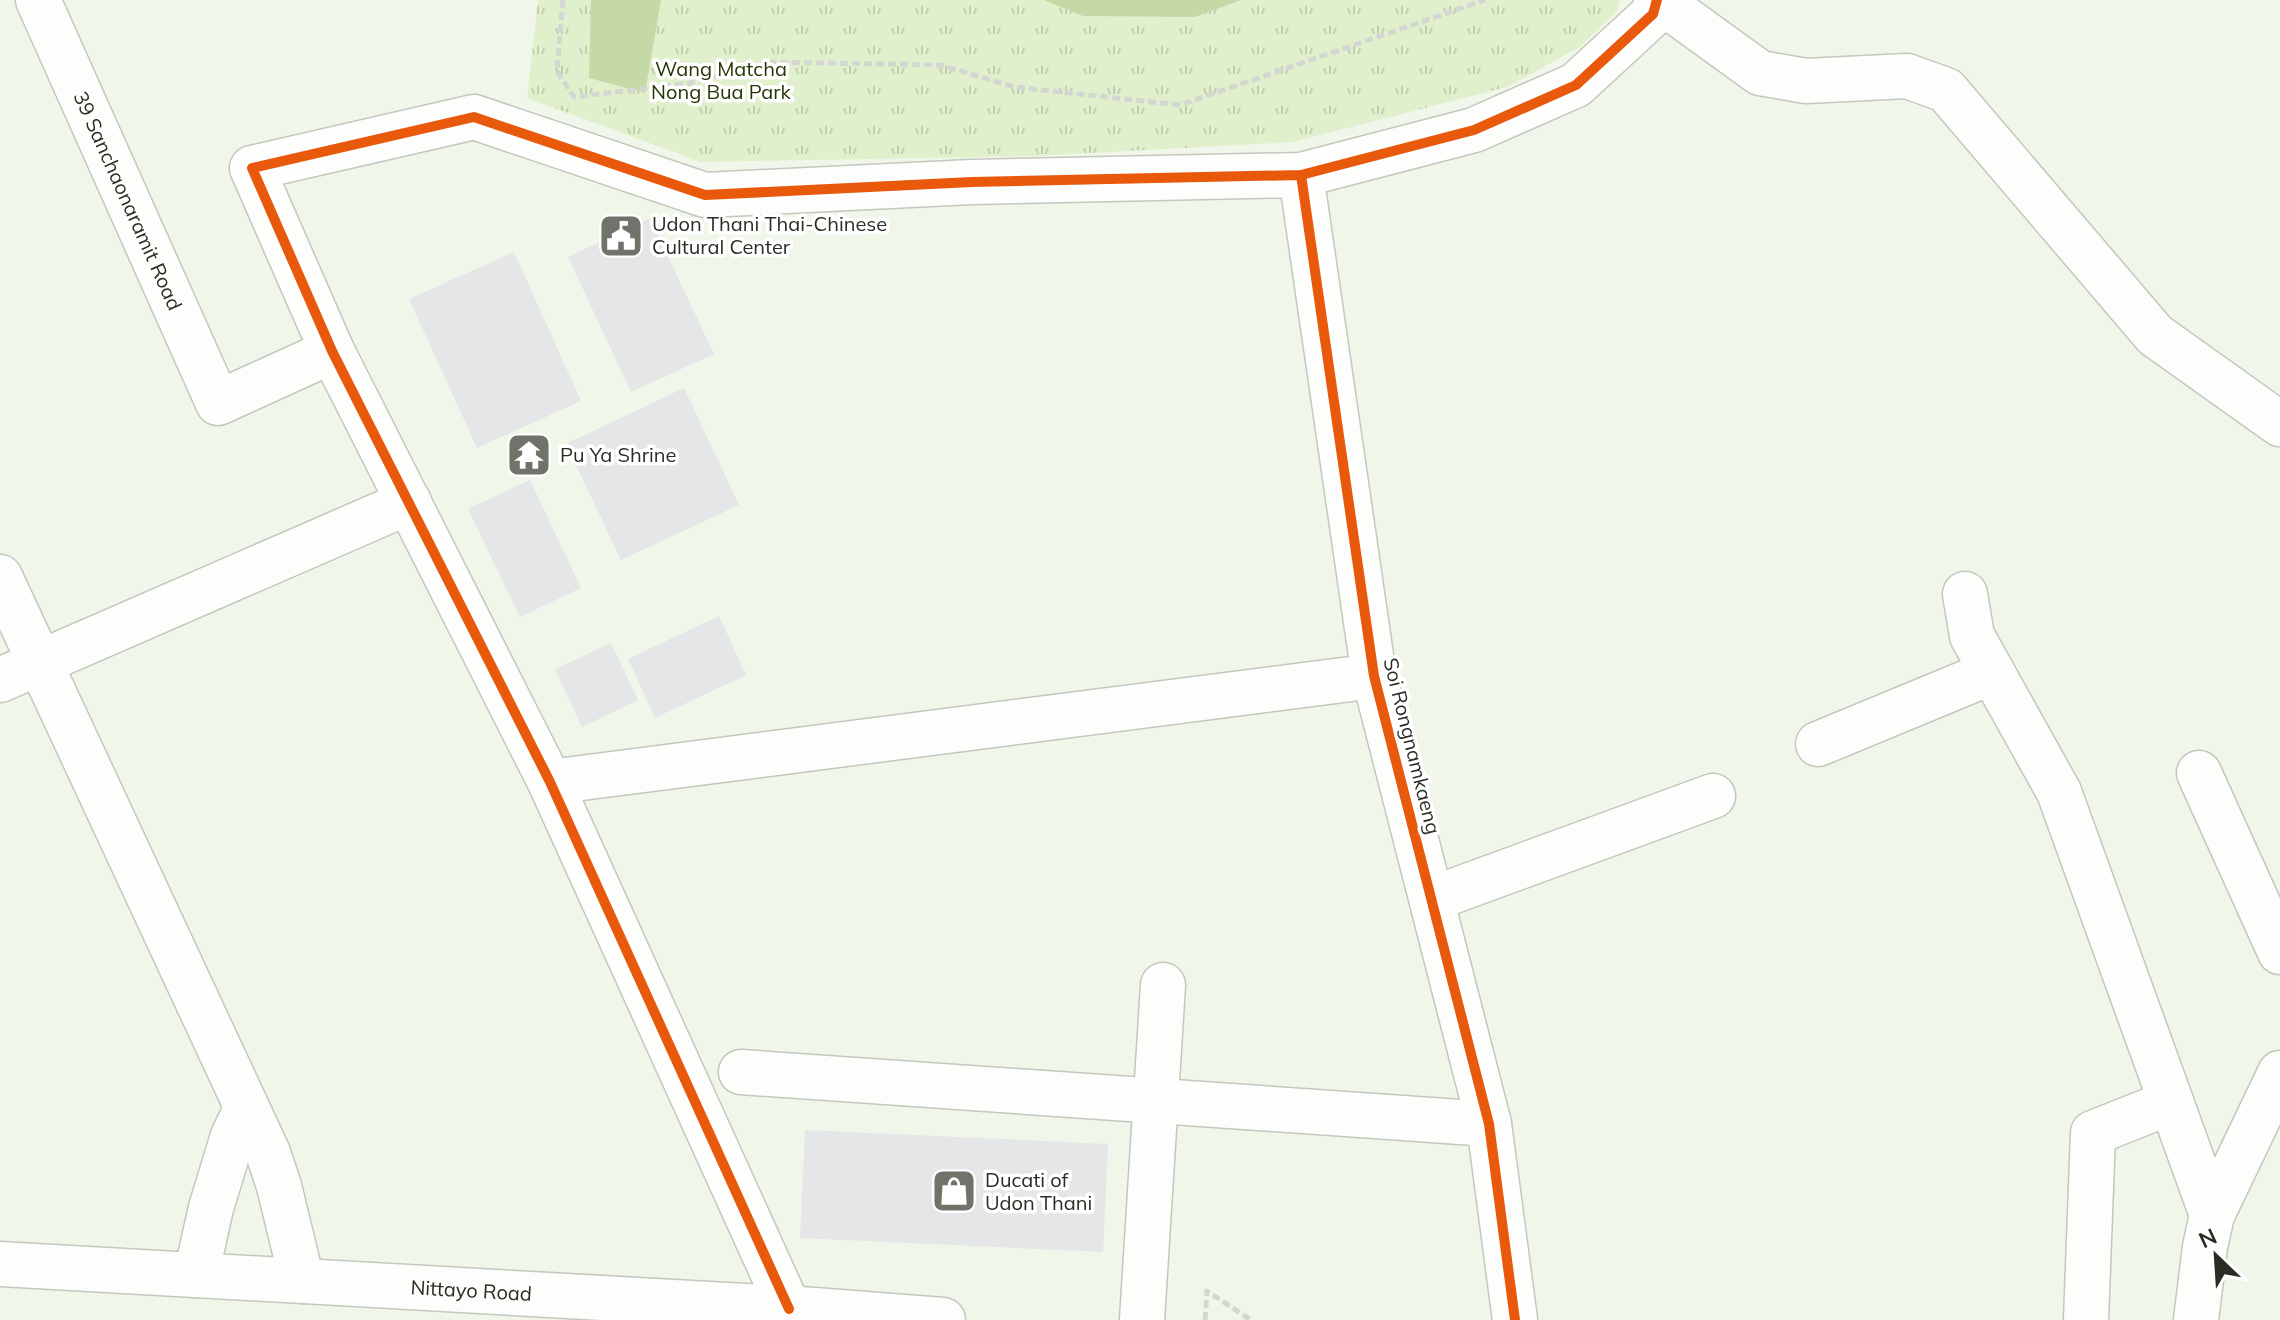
<svg xmlns="http://www.w3.org/2000/svg" width="2280" height="1320" font-family="Mulish,sans-serif">
	<style>
		.grass { fill: url(#grass-tufts) }
		.water { fill: #c5d9a6 }
		.building { fill: #e5e6e8 }
		.lines { fill: none; stroke-linecap: round; stroke-linejoin: round }
		.minor-casing { stroke: #c3c8be; stroke-width: 47 }
		.major-casing { stroke: #c3c8be; stroke-width: 47 }
		.path { stroke: #d4d6d1; stroke-width: 5; stroke-dasharray: 8 4; stroke-linecap: butt }
		.minor { stroke: #fdfefc; stroke-width: 44 }
		.major { stroke: #fdfefc; stroke-width: 44 }
		.cycleway-casing { stroke: #fff; stroke-width: 15 }
		.cycleway { stroke: #e8590c; stroke-width: 10 }
		.labels { text-anchor: middle; stroke-width: 7; stroke-linejoin: round; paint-order: stroke }
		.park-label { font-size: 20px; fill: #263604; stroke: #fff }
		.street-label { font-size: 20px; fill: #292d24; stroke: #fff }
		.poi-label { font-size: 20px; fill: #292d24; stroke: #fff; text-anchor: start }
	</style>
	<defs>
		<pattern id="grass-tufts" width="24" height="20" patternUnits="userSpaceOnUse" patternTransform="scale(2)"><rect width="24" height="20" fill="#e1f0cc"/><path d="M3 7l-1-3M5 7V3M7 7l1-3M15 17l-1-3M17 17v-4M19 17l1-3" fill="none" stroke="#c1ceaf"/></pattern>
	</defs>
	<rect width="100%" height="100%" fill="#f0f6e9"/>
	<!-- grass -->
	<path class="grass" d="M538 0H1620L1617 11 1580 47 1507 87 1293 142 1035 156 701 162 527 98Z"/>
	<!-- water -->
	<path class="water" d="M591 0H661L645 93 589 78Z
		M1044 0H1241L1195 17 1083 16Z"/>
	<!-- building -->
	<path class="building" d="M650 218 714 354 631 392 568 257Z
		M514 252 581 401 477 448 409 299Z
		M684 388 739 505 621 560 566 444Z
		M530 480 581 588 520 617 468 509Z
		M719 616 746 675 655 718 628 659Z
		M611 643 638 700 582 727 555 669Z
		M805 1130 1108 1144 1103 1252 800 1238Z"/>
	<g class="lines">
		<!-- minor casing -->
		<g class="minor-casing">
			<g id="minor">
				<path id="s1" d="M38 0 218 403 332 351"/>
				<path d="M1659 0 1760 73 1806 81 1907 76 1946 90 2155 335 2280 424"/>
				<path d="M1301 175 1374 676 1489 1124 1515 1320"/>
				<path d="M0 577 268 1153 279 1186 302 1281"/>
				<path d="M1965 594 1972 636 2059 792 2212 1215"/>
				<path d="M0 680 409 502"/>
				<path d="M1818 744 1992 672"/>
				<path d="M2199 773 2280 952"/>
				<path d="M550 782 1374 676"/>
				<path d="M1432 899 1713 796"/>
				<path d="M741 1072 1489 1124"/>
				<path d="M196 1275 211 1208 233 1136 246 1109"/>
				<path d="M789 1309 550 782 332 351 252 168 474 117 705 195 972 182 1301 175 1474 130 1576 85 1653 14 1657 0"/>
				<path d="M1142 1320 1163 985"/>
				<path d="M2086 1320 2093 1133 2171 1102"/>
				<path d="M2196 1320 2205 1247 2212 1215 2280 1073"/>
			</g>
		</g>
		<!-- major casing -->
		<g class="major-casing">
			<g id="major">
				<path id="s2" d="M0 1264 815 1310 943 1320"/>
			</g>
		</g>
		<!-- path -->
		<path class="path" d="M563 0 557 71 574 97 690 83 770 62 940 65 1015 87 1180 105 1485 0
			M1205 1320 1207 1291 1251 1320"/>
		<!-- minor -->
		<use href="#minor" class="minor"/>
		<!-- major -->
		<use href="#major" class="major"/>
		<!-- cycleway casing -->
		<g class="cycleway-casing">
			<path id="cycleway" d="M1301 175 1374 676 1489 1124 1515 1320
				M789 1309 550 782 332 351 252 168 474 117 705 195 972 182 1301 175 1474 130 1576 85 1653 14 1657 0"/>
		</g>
		<!-- cycleway -->
		<use href="#cycleway" class="cycleway"/>
	</g>
	<!-- icons -->
	<defs>
		<g id="civic-square" transform="scale(2.3)"><rect x="-9" y="-9" width="18" height="18" rx="4" fill="#6f7369" stroke="#fff"/><path d="M-.6-6.5H3V-4.5H.6V-3L4-1V1h2V6H-6V1h2V-1L-.6-3ZM-1.2 2.5V6h2.4V2.5Z" fill="#fff"/></g>
		<g id="temple-square" transform="scale(2.3)"><rect x="-9" y="-9" width="18" height="18" rx="4" fill="#6f7369" stroke="#fff"/><path d="M0-6L5-2H3V0L6.5 2.5H4V6H1.5V3h-3V6H-4V2.5H-6.5L-3 0V-2H-5Z" fill="#fff"/></g>
		<g id="shop-square" transform="scale(2.3)"><rect x="-9" y="-9" width="18" height="18" rx="4" fill="#6f7369" stroke="#fff"/><path d="M-5-2.5h2.3a2.7 3.5 0 0 1 5.4 0H5L5.5 6h-11ZM-1.5-2.5h3a1.5 2.3 0 0 0-3 0Z" fill="#fff"/></g>
	</defs>
	<g fill-rule="evenodd">
		<use href="#civic-square" x="621" y="236"/>
		<use href="#temple-square" x="529" y="455"/>
		<use href="#shop-square" x="954" y="1191"/>
	</g>
	<g class="labels">
		<!-- park labels -->
		<g class="park-label">
			<text x="721" y="76">Wang Matcha<tspan x="721" dy="23">Nong Bua Park</tspan></text>
		</g>
		<!-- street labels -->
		<g class="street-label">
			<text dy="7" stroke="none"><textPath href="#s1" startOffset="220">39 Sanchaonaramit Road</textPath></text>
			<text transform="translate(1412 746) rotate(76)" y="7">Soi Rongnamkaeng</text>
			<text dy="7" stroke="none"><textPath href="#s2" startOffset="472">Nittayo Road</textPath></text>
		</g>
		<!-- poi labels -->
		<g class="poi-label">
			<text x="652" y="231">Udon Thani Thai-Chinese<tspan x="652" dy="23">Cultural Center</tspan></text>
			<text x="560" y="462">Pu Ya Shrine</text>
			<text x="985" y="1187">Ducati of<tspan x="985" dy="23">Udon Thani</tspan></text>
		</g>
	</g>
	<!-- north arrow -->
	<g transform="translate(2216 1256) rotate(335)" stroke="#ffffff" stroke-width="6" paint-order="stroke">
	<path d="M0-6L14 30L0 20L-14 30Z" fill="#292d24"/>
	<text y="-12" font-size="22" font-weight="bold" text-anchor="middle" fill="#292d24">N</text>
	</g>
</svg>
